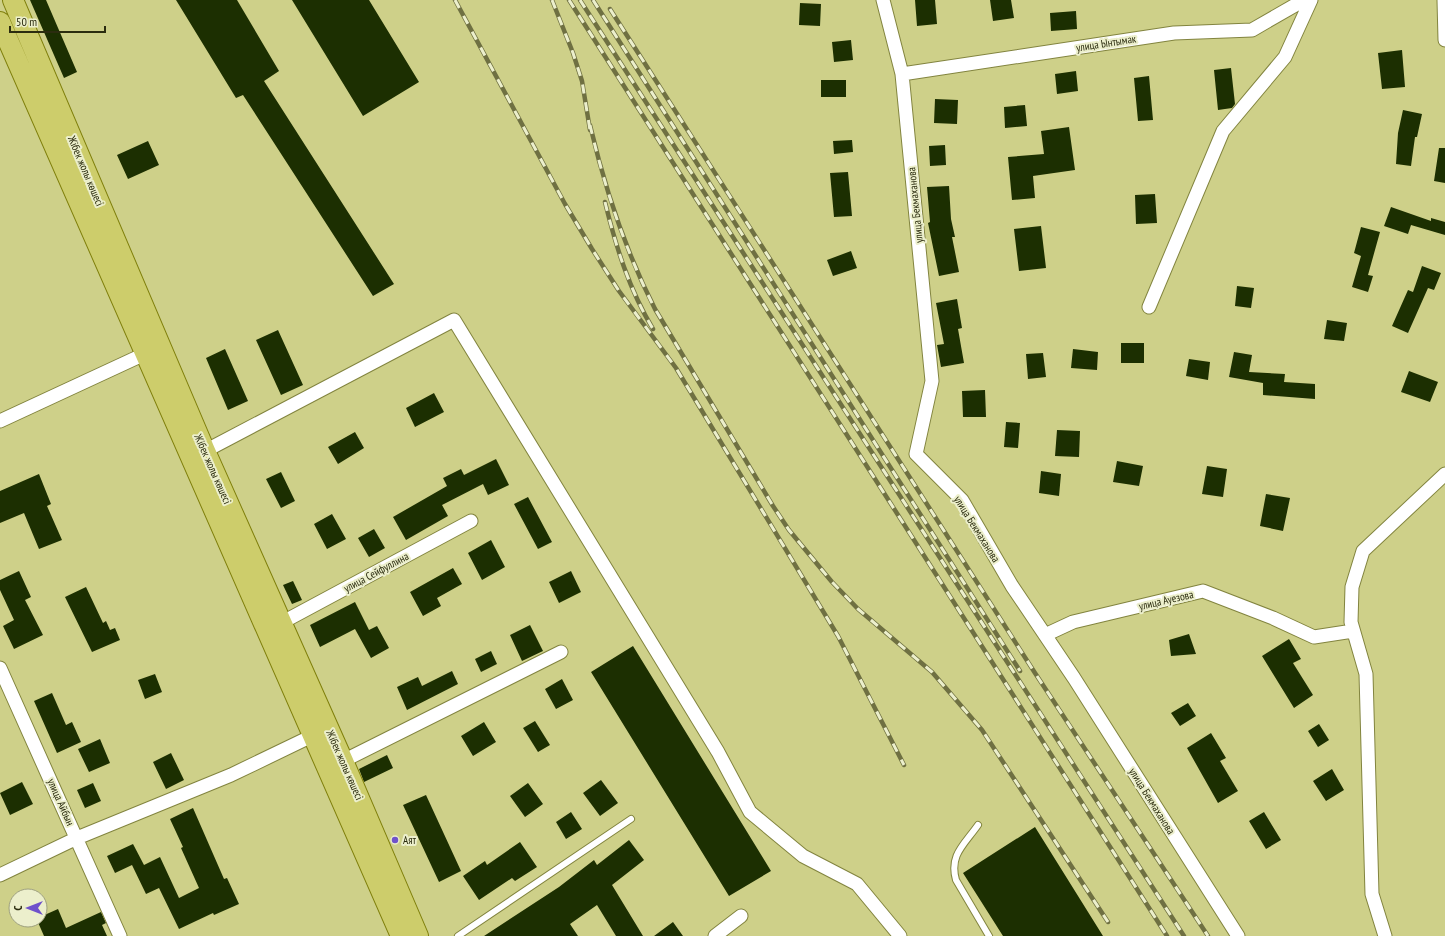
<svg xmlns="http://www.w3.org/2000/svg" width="1445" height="936" font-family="'PT Sans Narrow',sans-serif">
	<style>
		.building { fill: #1c2f01 }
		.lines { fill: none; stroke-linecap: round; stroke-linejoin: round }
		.service-casing { stroke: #82843f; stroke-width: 8 }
		.minor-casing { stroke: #82843f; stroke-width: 15 }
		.primary-casing { stroke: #7f7f0b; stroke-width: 22 }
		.service { stroke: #fff; stroke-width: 6 }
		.minor { stroke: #fff; stroke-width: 13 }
		.primary { stroke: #cdcd6b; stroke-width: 20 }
		.rail-casing { stroke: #6f7042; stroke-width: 4.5 }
		.rail { stroke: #ecefcc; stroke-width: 3; stroke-dasharray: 9; stroke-linecap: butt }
		.poi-dot { fill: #6f52cb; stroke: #ecefcc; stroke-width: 1.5 }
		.labels { text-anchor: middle; stroke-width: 4; stroke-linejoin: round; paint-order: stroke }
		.street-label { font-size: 11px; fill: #2b2c0f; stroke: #ecefcc }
		.poi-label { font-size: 11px; fill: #2b2c0f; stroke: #ecefcc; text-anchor: start }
	</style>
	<rect width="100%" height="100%" fill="#ced089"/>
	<!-- building -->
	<path class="building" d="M30 0H46L77 72 64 78Z
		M176 0H237L279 71 264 81 394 284 373 296 243 95 236 98Z
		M292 0H369L419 82 363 116Z
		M915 0H935L937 24 917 26Z
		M990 0H1011L1014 18 993 21Z
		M800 3 821 4 820 26 799 25Z
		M1076 11 1077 29 1051 31 1050 13Z
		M851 40 853 60 834 62 832 42Z
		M1402 50 1405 87 1382 89 1378 53Z
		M1231 68 1235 104 1232 108 1218 110 1214 70Z
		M1076 71 1078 91 1057 94 1055 74Z
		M1149 76 1153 120 1138 121 1134 78Z
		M821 80H846V97H821Z
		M935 99 958 100 957 124 934 123Z
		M1025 105 1027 126 1005 128 1004 107Z
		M1403 110 1422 114 1417 137H1415L1411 166 1396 164 1398 133Z
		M1069 127 1075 170 1033 176 1035 198 1012 200 1008 157 1044 154 1041 131Z
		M852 140 853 152 834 154 833 141Z
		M148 141 159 165 128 179 117 155Z
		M945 145 946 165 930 166 929 146Z
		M1439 148H1445V183L1434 181Z
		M848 172 852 216 834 217 830 173Z
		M949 186 951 219 955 237H952L959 272 939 276 928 223 930 222 927 187Z
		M1155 194 1157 223 1136 224 1135 195Z
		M1391 207 1431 221V218L1445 222V235L1411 225 1408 234 1384 226Z
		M1041 226 1046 268 1019 271 1014 229Z
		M1361 227 1380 232 1368 275 1373 276 1368 292 1352 287 1361 256 1354 253Z
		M851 251 857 268 833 276 827 260Z
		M1422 266 1441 273 1434 290 1428 288 1408 333 1392 326 1408 290 1413 292Z
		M1237 286 1254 288 1251 308 1235 306Z
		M957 299 962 328 958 329 964 363 941 367 937 345 944 344 936 303Z
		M1327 320 1347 323 1344 341 1324 339Z
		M278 330 303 385 281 395 256 340Z
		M1121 343H1144V363H1121Z
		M225 349 248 401 228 410 206 358Z
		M1073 349 1098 352 1097 370 1071 368Z
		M1234 352 1252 355 1249 372 1285 374 1284 382 1315 384V399L1263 395V383L1229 377Z
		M1043 353 1046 377 1028 379 1026 354Z
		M1189 359 1210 362 1208 380 1186 376Z
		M1409 371 1438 382 1430 402 1401 392Z
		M985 390 986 417H963L962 391Z
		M434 393 444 412 415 427 406 408Z
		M1006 422 1020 423 1018 448 1004 447Z
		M1057 430 1080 431 1079 457 1055 456Z
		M355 432 364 448 338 464 328 447Z
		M496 459 509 485 488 495 483 484 442 505 448 516 406 540 393 517 447 486 443 478 461 469 464 475Z
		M1117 461 1143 466 1139 486 1113 482Z
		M1207 466 1227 469 1223 497 1202 494Z
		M1041 471 1061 474 1059 496 1039 493Z
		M281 472 295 501 281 508 266 479Z
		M39 474 51 504 47 506 62 540 39 549 24 513 0 523V491Z
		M1266 494 1290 498 1283 531 1260 526Z
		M528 497 552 542 538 549 514 504Z
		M332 514 346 539 327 549 314 524Z
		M374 529 385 548 369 557 358 538Z
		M491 540 505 567 482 580 468 553Z
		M453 568 462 584 437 598 441 606 423 616 410 592Z
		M19 571 31 597 25 600 43 635 14 649 3 626 14 620 0 590V580Z
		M571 571 581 592 559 603 549 582Z
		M293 581 302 600 292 604 283 585Z
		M86 587 103 623 106 621 110 630 115 628 120 640 92 652 65 597Z
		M355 602 369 630 377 626 389 648 371 658 355 629 320 647 310 625Z
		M530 625 543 651 522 661 510 635Z
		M1189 634 1196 654 1171 656 1169 640Z
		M1289 639 1301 659 1293 663 1313 695 1294 708 1262 656Z
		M633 646 771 871 729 896 591 672Z
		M491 651 497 664 481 672 475 659Z
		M452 671 458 684 407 710 397 687 418 677 422 686Z
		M155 674 162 692 145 699 138 680Z
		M562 679 573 700 556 709 545 689Z
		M52 693 66 725 72 722 81 742 57 753 34 701Z
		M1188 703 1196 716 1180 726 1171 713Z
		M535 721 550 745 538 752 523 728Z
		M484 722 496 742 473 756 461 736Z
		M1319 724 1329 740 1318 747 1308 731Z
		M1211 733 1226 758 1220 761 1238 791 1218 803 1187 748Z
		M100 739 110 763 89 772 78 749Z
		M171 753 184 780 166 789 153 762Z
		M387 755 393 768 364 782 359 769Z
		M1332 769 1344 790 1326 801 1313 781Z
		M601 780 618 803 600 816 583 793Z
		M22 782 33 804 10 815 0 793Z
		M93 783 101 801 85 808 77 790Z
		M528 783 543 804 525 817 510 796Z
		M426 795 461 871 439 882 403 805Z
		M193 808 224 879 227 878 239 904 214 915 213 913 179 929 159 888 146 894 132 865 115 873 107 856 133 844 144 865 160 857 179 898 199 888 181 848 183 847 170 819Z
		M571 812 582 829 566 839 556 822Z
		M1264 812 1281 840 1266 849 1249 821Z
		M1035 827 1103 936H1003L963 873Z
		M629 840 644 860 612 885 643 936H616L597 905 570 924 578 936H484L559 887 594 860 597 865Z
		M520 842 537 867 515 881 512 878 479 900 463 876 485 861 487 865Z
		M58 909 66 928 101 912 106 923 102 925 107 936H44L37 920H40V917Z
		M673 922 683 936H654Z"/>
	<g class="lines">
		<!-- service casing -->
		<g class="service-casing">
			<path id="service" d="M978 825C964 845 949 855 956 880L989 936
				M458 936 631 819"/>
		</g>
		<!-- minor casing -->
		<g class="minor-casing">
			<path id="minor" d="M883 0 902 74 932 381 916 454 962 500 1012 586 1074 678 1238 936
				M1444 0 1445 40
				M902 74 1174 33 1252 30 1304 0
				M1149 307 1223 131 1285 57 1311 0
				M0 421 151 351
				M205 451 454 320 718 752 750 812 803 856 857 884 900 936
				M281 623 471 521
				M1045 635 1073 622 1203 591 1273 618 1314 637 1353 631
				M0 668 120 936
				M343 761 561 652
				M0 875 77 838 231 775 314 735
				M715 936 741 916
				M1385 936 1372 894 1366 674 1351 622 1352 587 1363 551 1445 474"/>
		</g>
		<!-- primary casing -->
		<g class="primary-casing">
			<path id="primary" d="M13 0 205 451 343 761 418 936
				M0 22 401 936"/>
		</g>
		<!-- service -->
		<use href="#service" class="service"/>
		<!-- minor -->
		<use href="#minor" class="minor"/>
		<!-- primary -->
		<use href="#primary" class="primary"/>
		<!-- rail casing -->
		<g class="rail-casing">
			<path id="rail" d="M455 0 565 204 592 249 619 291 676 368 838 636 904 765
				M552 0 573 53 582 81 590 130
				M569 0 1167 936
				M580 0 1184 936
				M593 0 1020 671
				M610 9 1035 673 1208 936
				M590 125C605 189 625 250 655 309L773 506 789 530 832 582 858 609 932 672 982 730 1108 922
				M605 202C616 247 629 289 653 329"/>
		</g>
		<!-- rail -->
		<use href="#rail" class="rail"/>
	</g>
	<!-- markers -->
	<circle class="poi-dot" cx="395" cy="840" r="4"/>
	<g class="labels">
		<!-- street labels -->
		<g class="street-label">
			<text transform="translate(1106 43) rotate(-9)" y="4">улица Ынтымак</text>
			<text transform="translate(86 171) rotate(67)" y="4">Жібек жолы көшесі</text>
			<text transform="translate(915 205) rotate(-96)" y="4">улица Бекмаханова</text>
			<text transform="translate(213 469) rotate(66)" y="4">Жібек жолы көшесі</text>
			<text transform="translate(977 529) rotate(58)" y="4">улица Бекмаханова</text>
			<text transform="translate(376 572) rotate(-28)" y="4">улица Сейфуллина</text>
			<text transform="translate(1166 600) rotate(-13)" y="4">улица Ауезова</text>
			<text transform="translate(345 765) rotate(66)" y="4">Жібек жолы көшесі</text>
			<text transform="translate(1152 801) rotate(58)" y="4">улица Бекмаханова</text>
			<text transform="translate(61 802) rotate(66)" y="4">улица Айбын</text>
		</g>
		<!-- poi labels -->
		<g class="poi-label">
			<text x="403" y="844">Аят</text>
		</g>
	</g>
	<!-- north arrow -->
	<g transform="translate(28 908) rotate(270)"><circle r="19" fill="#ecefcc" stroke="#9fa180"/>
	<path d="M0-3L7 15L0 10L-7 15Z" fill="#6f52cb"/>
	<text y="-6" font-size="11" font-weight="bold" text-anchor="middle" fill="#2b2c0f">С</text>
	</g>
	<!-- scale -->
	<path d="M10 26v6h95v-6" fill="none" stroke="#2b2c0f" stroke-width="2"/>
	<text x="16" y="26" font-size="12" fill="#2b2c0f" stroke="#ecefcc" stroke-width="3" paint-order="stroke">50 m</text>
</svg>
